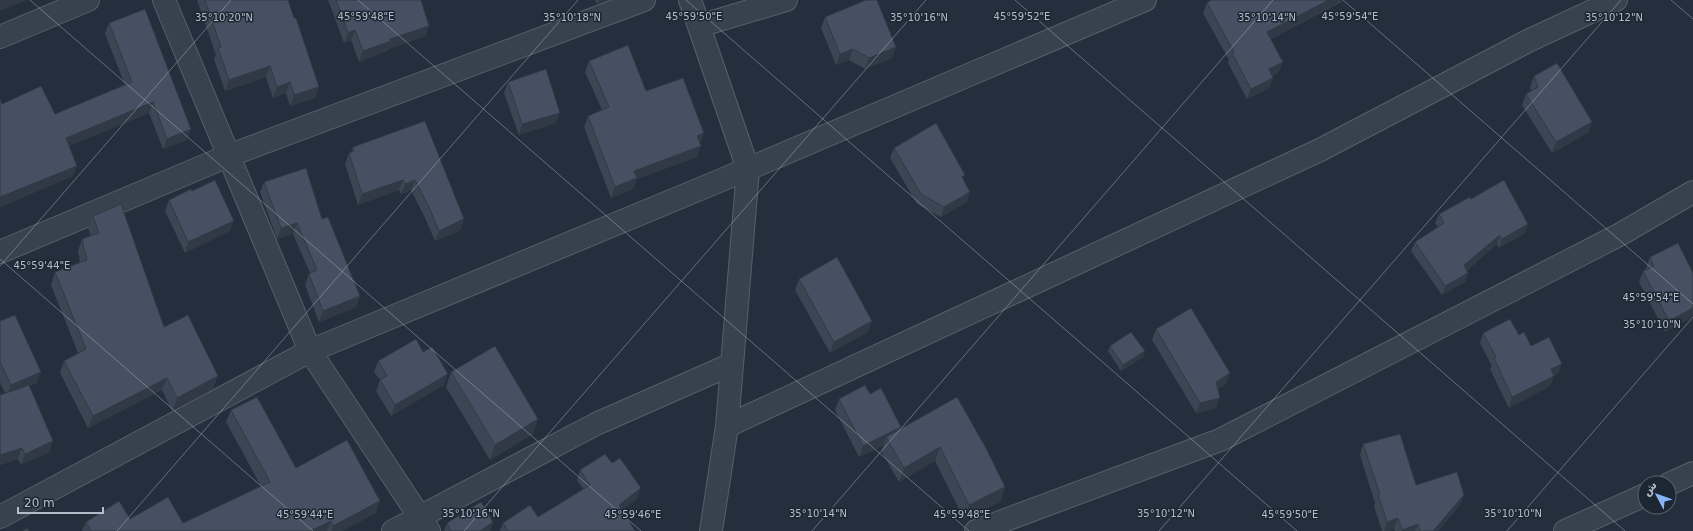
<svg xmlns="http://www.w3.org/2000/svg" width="1693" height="531" font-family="'DejaVu Sans',Cairo,sans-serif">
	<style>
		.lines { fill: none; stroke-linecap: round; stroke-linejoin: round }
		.minor-casing { stroke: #565f6c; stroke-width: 24 }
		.minor { stroke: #38414e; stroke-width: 22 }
		.wall { fill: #3b4654 }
		.shaded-wall { fill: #303945 }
		.building { fill: #455162; stroke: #303945 }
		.ticks { fill: none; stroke: #b4bcc9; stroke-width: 1; stroke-opacity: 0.45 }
		.ticks-label { font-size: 10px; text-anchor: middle; fill: #b4bcc9; stroke: #1d2633; stroke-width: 3; stroke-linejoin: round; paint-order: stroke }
	</style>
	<rect width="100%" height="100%" fill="#242f3e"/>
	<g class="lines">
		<!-- minor casing -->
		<g class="minor-casing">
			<path id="minor" d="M164 0 310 351 429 531
				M690 0 748 169 727 426 711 531
				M699 26 786 0
				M0 37 88 0
				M0 252 228 156 644 0
				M727 426 1320 150 1530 40 1616 0
				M1669 484 1693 473
				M0 517 310 351 748 169 1145 0
				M393 531 596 424 732 364
				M976 531 1220 440 1619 235 1693 192
				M1565 531 1645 495"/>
		</g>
		<!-- minor -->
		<use href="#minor" class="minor"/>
	</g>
	<!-- wall -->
	<path class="wall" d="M197 0H288L315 98 290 106 286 93 273 98 266 77 225 91 214 59 216 55Z
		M328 0H421L426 36 388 49 387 51 359 62 351 40 344 43Z
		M595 0H609L597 4Z
		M1343 1 1271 39 1279 72 1272 76 1273 78 1269 88 1247 99 1228 63 1229 60 1203 13 1207 3Z
		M825 17 896 47 892 58 865 69 849 60 836 65 821 28Z
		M109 23 187 140 163 149 149 113 69 146 73 176 0 207V99L2 104 55 114 125 85 105 34Z
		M589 61 646 91 700 144 697 157 637 179 633 189 611 198 584 127 588 116 602 110 585 72Z
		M1534 76 1592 122 1588 133 1552 153 1522 105 1526 94 1531 91 1530 87Z
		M508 82 556 123 519 135 504 93Z
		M425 121 461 230 435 241 425 218 411 190 401 194 399 190 358 205 345 164 349 153 351 152 353 147Z
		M894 148 964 179 967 202 941 217 917 204 890 158Z
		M264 182 322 219 360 296 356 307 319 322 305 285 309 274 310 273 293 234 277 239 260 192Z
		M192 191 230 231 185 253 165 211 169 200Z
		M1471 199 1528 224 1525 233 1499 248 1497 244 1467 270 1468 273 1465 282 1442 295 1411 251 1415 242 1438 227 1435 223 1439 214Z
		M93 216 164 327 213 389 172 411 162 390 88 428 60 373 64 361 78 353 51 285 55 272 80 262 78 251 82 239 91 236 88 228Z
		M1650 257 1693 273 1665 332 1639 282 1643 271 1646 269V268Z
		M799 279 868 332 830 353 795 290Z
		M0 321 37 383 29 386 53 441 49 452 21 465 18 459 0 465V395L5 393 0 382Z
		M1156 329 1226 384 1218 389 1216 408 1196 413 1152 340Z
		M1483 333 1519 335 1531 346 1558 374 1554 376 1550 386 1509 408 1490 369 1492 366 1480 343Z
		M1110 346 1143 357 1121 371 1108 351Z
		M378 361 444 385 391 416 376 391 380 380 374 372Z
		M451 372 533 434 490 460 446 387Z
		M957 397 1005 487 1000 502 964 519 935 461 899 482 881 451 884 445 859 457 835 410 839 399 901 427 900 430Z
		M231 410 296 468 376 513 342 531H82L86 522 130 519 183 523 261 486 226 422Z
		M1363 444 1416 485 1464 495 1460 505 1438 531H1395L1394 529 1389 531H1382L1374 506 1375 503 1360 455Z
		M612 463 637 499 622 510 635 531H500L503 523 538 517 583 489 577 480 580 470Z
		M493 522 490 531H444L447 523Z"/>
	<!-- shaded-wall -->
	<path class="shaded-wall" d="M5 0H27L0 11V2Z
		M599 0H609L597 4Z
		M1329 0H1343L1263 43 1267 32Z
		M429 26 426 36 388 49 387 51 359 62 363 51 390 39Z
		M355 30 351 40 344 43 348 33Z
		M896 47 892 58 865 69 869 58Z
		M853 49 849 60 836 65 840 54Z
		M1283 62 1279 72 1265 80 1269 69Z
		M270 66 266 77 225 91 229 80Z
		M1273 78 1269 88 1247 99 1251 89Z
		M290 82 286 93 273 98 277 87Z
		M319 87 315 98 290 106 294 95Z
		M153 102 149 113 62 149 66 138Z
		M560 113 556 123 519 135 522 124Z
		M1592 122 1588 133 1552 153 1556 142Z
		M191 129 187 140 163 149 167 139Z
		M704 133 700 144 697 136Z
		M701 146 697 157 637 179 633 189 611 198 615 187 634 171Z
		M77 166 73 176 0 207V197Z
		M403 180 399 190 358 205 362 194Z
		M415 180 411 190 401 194 405 184Z
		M970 192 967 202 941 217 944 207Z
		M464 219 461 230 435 241 439 231Z
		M234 221 230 231 185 253 188 242Z
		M297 223 293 234 277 239 281 228Z
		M1528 224 1525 233 1499 248 1502 239Z
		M1500 235 1497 244 1461 274 1464 265Z
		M1468 273 1465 282 1442 295 1445 286Z
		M360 296 356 307 319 322 323 311Z
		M1693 308V317L1665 332 1669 321Z
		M872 321 868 332 830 353 834 342Z
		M1145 351 1143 357 1121 371 1123 365Z
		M1562 364 1558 374 1554 376 1550 386 1509 408 1512 397 1551 369Z
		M41 372 37 383 7 396 11 385Z
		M1230 373 1226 384 1212 393 1216 382Z
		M448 374 444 385 391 416 395 405Z
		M218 376 213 389 172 411 177 398Z
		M167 378 162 390 88 428 93 416Z
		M1220 398 1216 408 1196 413 1200 403Z
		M538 419 533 434 490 460 495 445Z
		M901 427 897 438 886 437 884 445 859 457 863 446Z
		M53 441 49 452 21 465 25 454Z
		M940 447 935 461 899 482 904 468Z
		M22 448 18 459 0 465V455Z
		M1005 487 1000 502 964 519 969 505Z
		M641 488 637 499 616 515 619 505Z
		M1464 495 1460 505 1438 531H1433Z
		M380 501 376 513 342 531H332L333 526Z
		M1398 518 1394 529 1389 531H1384L1387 522Z
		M331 521 327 531H310Z
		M493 522 490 531H480Z
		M1418 524 1415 531H1402V530Z"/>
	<!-- building -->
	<path class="building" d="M0 0H5L0 2Z
		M205 0H288L294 18H296L319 87 294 95 290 82 277 87 270 66 229 80 218 48 221 47Z
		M336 0H421L429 26 390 39 391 41 363 51 355 30 348 33Z
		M866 0H877L896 47 869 58 853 49 840 54 825 17Z
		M1211 0H1329L1267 32 1283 62 1269 69 1273 78 1251 89 1232 53 1234 52 1207 3Z
		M145 9 191 129 167 139 153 102 66 138 77 166 0 197V99L2 104 41 86 55 114 132 82 109 23Z
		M628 45 646 91 683 78 704 133 697 136 701 146 634 171 637 178 615 187 588 116 609 107 589 61Z
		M1557 63 1592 122 1556 142 1526 94 1538 87 1534 76Z
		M546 69 560 113 522 124 508 82Z
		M425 121 464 219 439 231 429 207 415 180 405 184 403 180 362 194 349 153 354 151 353 147Z
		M936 123 965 175 962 177 970 192 944 207 921 194 894 148Z
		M306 168 322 219 328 217 360 296 323 311 309 274 317 270 297 223 281 228 264 182Z
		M215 180 234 221 188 242 169 200 191 189 192 191Z
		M1504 180 1528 224 1502 239 1500 235 1464 265 1468 273 1445 286 1415 242 1444 223 1439 214 1470 197 1471 199Z
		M121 204 164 327 188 315 218 376 177 398 167 378 93 416 64 361 86 349 55 272 87 260 82 239 99 233 93 216Z
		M1678 243 1693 273V308L1669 321 1643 271 1654 266 1650 257Z
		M837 257 872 321 834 342 799 279Z
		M1191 308 1230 373 1216 382 1220 398 1200 403 1156 329Z
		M15 315 41 372 11 385 0 362V321Z
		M1510 319 1519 335 1524 332 1531 346 1549 337 1562 364 1551 369 1554 376 1512 397 1494 358 1496 357 1483 333Z
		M1131 332 1145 351 1123 365 1110 346Z
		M416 339 423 352 432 347 448 374 395 405 380 380 387 376 378 361Z
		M495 346 538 419 495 445 451 372Z
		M29 385 53 441 25 454 22 448 0 455V395Z
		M865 385 870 394 881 388 901 427 863 446 839 399Z
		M257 397 296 468 347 440 380 501 333 526 331 521 310 531H91L86 522 119 501 130 519 168 497 183 523 270 482 231 410Z
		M957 397 987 450 1005 487 969 505 940 447 904 468 886 437Z
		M1400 434 1416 485 1457 472 1464 495 1433 531H1420L1418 524 1402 530 1398 518 1387 522 1378 495 1380 494 1363 444Z
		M605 454 612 463 620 458 641 488 619 505 635 531H508L503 523 530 505 538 517 590 485 580 470Z
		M481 502 493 522 480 531H451L447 523Z
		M27 528 29 531H23Z"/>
	<!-- ticks -->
	<path class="ticks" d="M30 0 641 531M358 0 969 531M686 0 1297 531M1015 0 1625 531M1343 0 1693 304M1671 0 1693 19M0 259 313 531M0 266 231 0M117 531 578 0M464 531 926 0M812 531 1273 0M1159 531 1621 0M1507 531 1693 317"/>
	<g class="ticks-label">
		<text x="366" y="20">45°59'48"E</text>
		<text x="1022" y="20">45°59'52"E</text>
		<text x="694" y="20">45°59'50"E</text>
		<text x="1350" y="20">45°59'54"E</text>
		<text x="224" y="21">35°10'20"N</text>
		<text x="572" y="21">35°10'18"N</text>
		<text x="919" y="21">35°10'16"N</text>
		<text x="1267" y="21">35°10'14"N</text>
		<text x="1614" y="21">35°10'12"N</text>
		<text x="42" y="269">45°59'44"E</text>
		<text x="1651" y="301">45°59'54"E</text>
		<text x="1652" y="328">35°10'10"N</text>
		<text x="471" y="517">35°10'16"N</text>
		<text x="818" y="517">35°10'14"N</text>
		<text x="1166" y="517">35°10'12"N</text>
		<text x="1513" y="517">35°10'10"N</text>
		<text x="305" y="518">45°59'44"E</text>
		<text x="633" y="518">45°59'46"E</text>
		<text x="962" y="518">45°59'48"E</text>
		<text x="1290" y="518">45°59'50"E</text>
	</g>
	<!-- north arrow -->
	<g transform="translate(1657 495) rotate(311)"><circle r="19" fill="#1d2633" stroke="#59626f"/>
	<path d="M0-3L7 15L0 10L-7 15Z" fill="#8ab4f8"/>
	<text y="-6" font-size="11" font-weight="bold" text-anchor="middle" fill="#b4bcc9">ش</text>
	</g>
	<!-- scale -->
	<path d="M18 507v6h85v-6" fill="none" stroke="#b4bcc9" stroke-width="2"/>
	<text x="24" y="507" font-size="12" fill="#b4bcc9" stroke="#1d2633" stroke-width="3" paint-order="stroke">20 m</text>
</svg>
